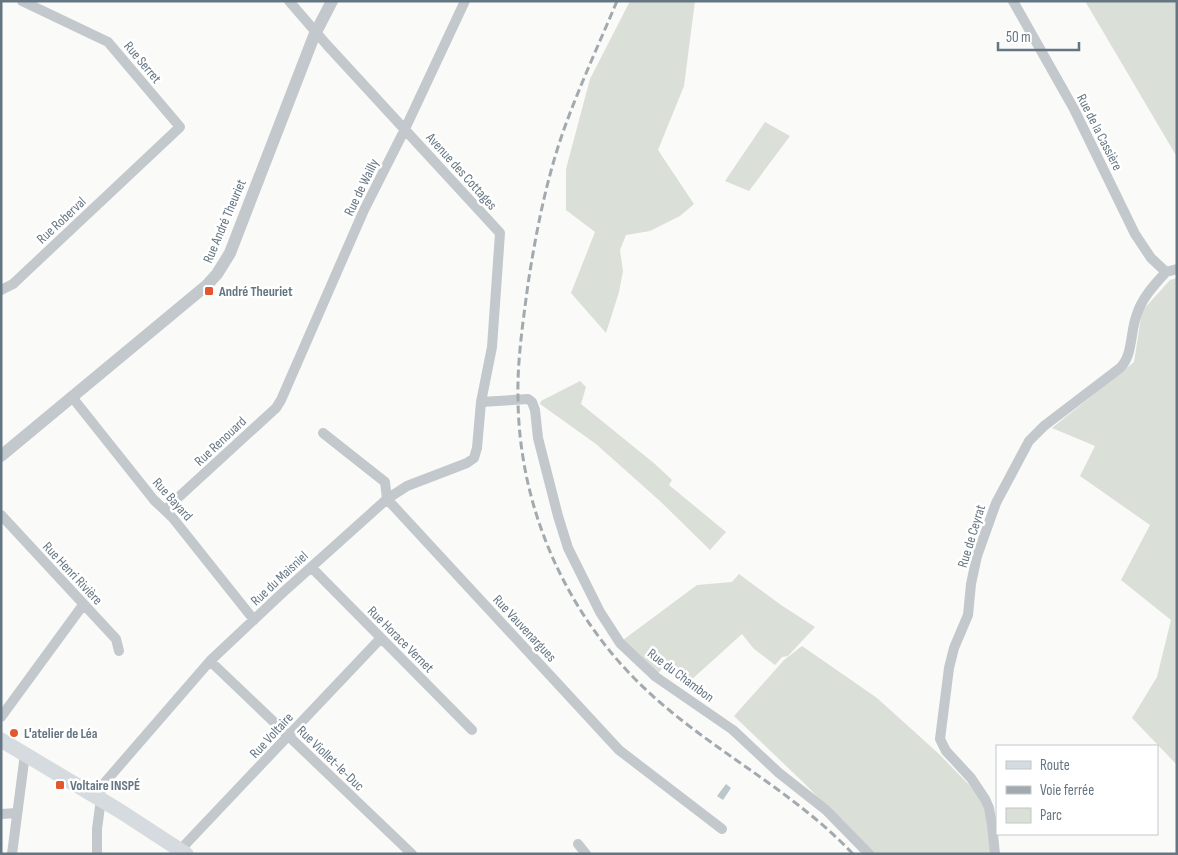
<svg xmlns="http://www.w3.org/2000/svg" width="1178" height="855" font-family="'Sofia Sans Condensed',sans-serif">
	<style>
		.green { fill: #dadfd7 }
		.water { fill: #bbc7cb }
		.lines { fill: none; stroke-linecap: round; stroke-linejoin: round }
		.minor { stroke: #c3c8cc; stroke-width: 10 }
		.tertiary { stroke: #c3c8cc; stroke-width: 12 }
		.secondary { stroke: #d6dbdf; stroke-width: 15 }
		.rail { stroke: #a2aab0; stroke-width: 3; stroke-dasharray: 8 4; stroke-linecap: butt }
		.poi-dot { fill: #e4572e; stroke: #fff; stroke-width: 2 }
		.labels { text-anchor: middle; stroke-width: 5; stroke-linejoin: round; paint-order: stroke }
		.street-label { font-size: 14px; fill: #657683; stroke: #fff }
		.poi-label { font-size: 14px; font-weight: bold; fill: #657683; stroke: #fff; text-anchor: start }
	</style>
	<rect width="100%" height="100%" fill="#fafaf8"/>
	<!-- green -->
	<path class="green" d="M630 1H695L684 86 658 150 694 204 680 216 650 231 626 235 620 250 623 271 619 292 606 333 571 293 595 232 566 210V169L590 79Z
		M1085 1H1177V157Z
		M765 122 790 136 749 191 725 181Z
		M1177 278V765L1132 718 1157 677 1171 620 1121 580 1150 525 1080 476 1095 446 1052 428 1134 362 1142 311 1170 280Z
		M580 381 586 387 581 404 655 464 672 480 669 485 726 532 710 550 661 502 596 444 540 404 541 401Z
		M739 574 781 605 815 627 788 656 782 657 775 665 754 649 742 634 690 681 668 664 658 673 623 640 697 585 732 582Z
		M802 646 877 698 939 754 978 794 986 813 992 854H873L805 784 734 716 784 660Z"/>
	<!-- water -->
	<path class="water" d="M726 784 731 788 723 800 717 796Z"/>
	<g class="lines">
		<!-- minor -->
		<path class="minor" d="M1013 1 1074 109 1135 234 1151 258 1166 272
			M1166 272 1177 269
			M1 290 13 284 180 127 108 42 22 1
			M72 397 154 500 172 517 254 620
			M481 402 528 399 532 402 535 410 538 438 558 516 568 548 600 612 620 643 656 677 733 730 779 773 826 810 869 854
			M323 433 385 482 387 499 619 750 722 829
			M166 511 170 505 276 408 281 400 364 210 405 129 465 1
			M1 515 116 639 119 651
			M311 567 472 730
			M210 661 412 854
			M1 717 83 605
			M1 814 17 813
			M578 844 586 854
			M180 850 381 638
			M12 854 25 754
			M97 854V829L101 799 100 788 210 661 279 596 387 499 407 486 467 463 474 458 477 448 481 402 492 347 500 233 327 45 289 1
			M995 854 992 825 989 808 985 799 971 778 946 751 940 739 949 668 954 648 968 615 971 584 977 556 996 503 1029 441 1044 426 1120 368C1133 355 1130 334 1136 317 1141 299 1154 285 1166 272"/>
		<!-- tertiary -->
		<path class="tertiary" d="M1 456 207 285 217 274 230 253 314 36 332 1"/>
		<!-- secondary -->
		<path class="secondary" d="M1 740 120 811 186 854"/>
		<!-- rail -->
		<path class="rail" d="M617 1C599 44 579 87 563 132 546 181 536 232 528 284 523 322 517 361 518 399 519 502 561 603 633 677 699 745 788 785 853 854"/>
	</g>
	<!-- markers -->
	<g class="poi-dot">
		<rect x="204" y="286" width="10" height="10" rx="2.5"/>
		<circle cx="14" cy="733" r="5"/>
		<rect x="55" y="780" width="10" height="10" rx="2.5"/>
	</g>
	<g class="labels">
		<!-- street labels -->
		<g class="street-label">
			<text transform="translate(143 62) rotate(50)" y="5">Rue Serret</text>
			<text transform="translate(1100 132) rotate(63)" y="5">Rue de la Cassière</text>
			<text transform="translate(462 171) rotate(48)" y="5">Avenue des Cottages</text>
			<text transform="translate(361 187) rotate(-64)" y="5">Rue de Wailly</text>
			<text transform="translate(61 220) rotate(-43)" y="5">Rue Roberval</text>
			<text transform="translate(224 221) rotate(-67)" y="5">Rue André Theuriet</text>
			<text transform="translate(220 441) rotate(-43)" y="5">Rue Renouard</text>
			<text transform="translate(173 499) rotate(48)" y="5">Rue Bayard</text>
			<text transform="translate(971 536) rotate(-73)" y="5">Rue de Ceyrat</text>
			<text transform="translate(73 573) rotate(47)" y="5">Rue Henri Rivière</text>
			<text transform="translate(279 578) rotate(-43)" y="5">Rue du Maisniel</text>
			<text transform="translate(525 628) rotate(47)" y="5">Rue Vauvenargues</text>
			<text transform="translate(401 639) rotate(45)" y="5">Rue Horace Vernet</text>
			<text transform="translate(681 675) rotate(37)" y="5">Rue du Chambon</text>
			<text transform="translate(271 735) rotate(-47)" y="5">Rue Voltaire</text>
			<text transform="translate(331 758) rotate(44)" y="5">Rue Viollet-le-Duc</text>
		</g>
		<!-- poi labels -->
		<g class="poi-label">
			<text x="219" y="296">André Theuriet</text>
			<text x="24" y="738">L'atelier de Léa</text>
			<text x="70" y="790">Voltaire INSPÉ</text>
		</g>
	</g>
	<!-- border -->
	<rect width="1178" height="855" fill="none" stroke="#657683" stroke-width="5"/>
	<!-- legend -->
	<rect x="996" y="745" width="162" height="90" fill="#ffffff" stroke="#c1c8cd"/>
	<rect x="1006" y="761" width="25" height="8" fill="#d6dbdf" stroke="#c1c8cd"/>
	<text x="1040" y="770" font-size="15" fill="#657683">Route</text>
	<rect x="1006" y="786" width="25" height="8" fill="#a2aab0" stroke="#c1c8cd"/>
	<text x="1040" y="795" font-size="15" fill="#657683">Voie ferrée</text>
	<rect x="1006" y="808" width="25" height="15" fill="#dadfd7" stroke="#c1c8cd"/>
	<text x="1040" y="820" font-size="15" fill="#657683">Parc</text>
	<!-- scale -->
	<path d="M998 42v8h81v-8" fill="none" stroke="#657683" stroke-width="2.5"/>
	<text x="1006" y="42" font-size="15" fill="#657683" stroke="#ffffff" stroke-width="4" paint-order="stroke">50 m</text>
</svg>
